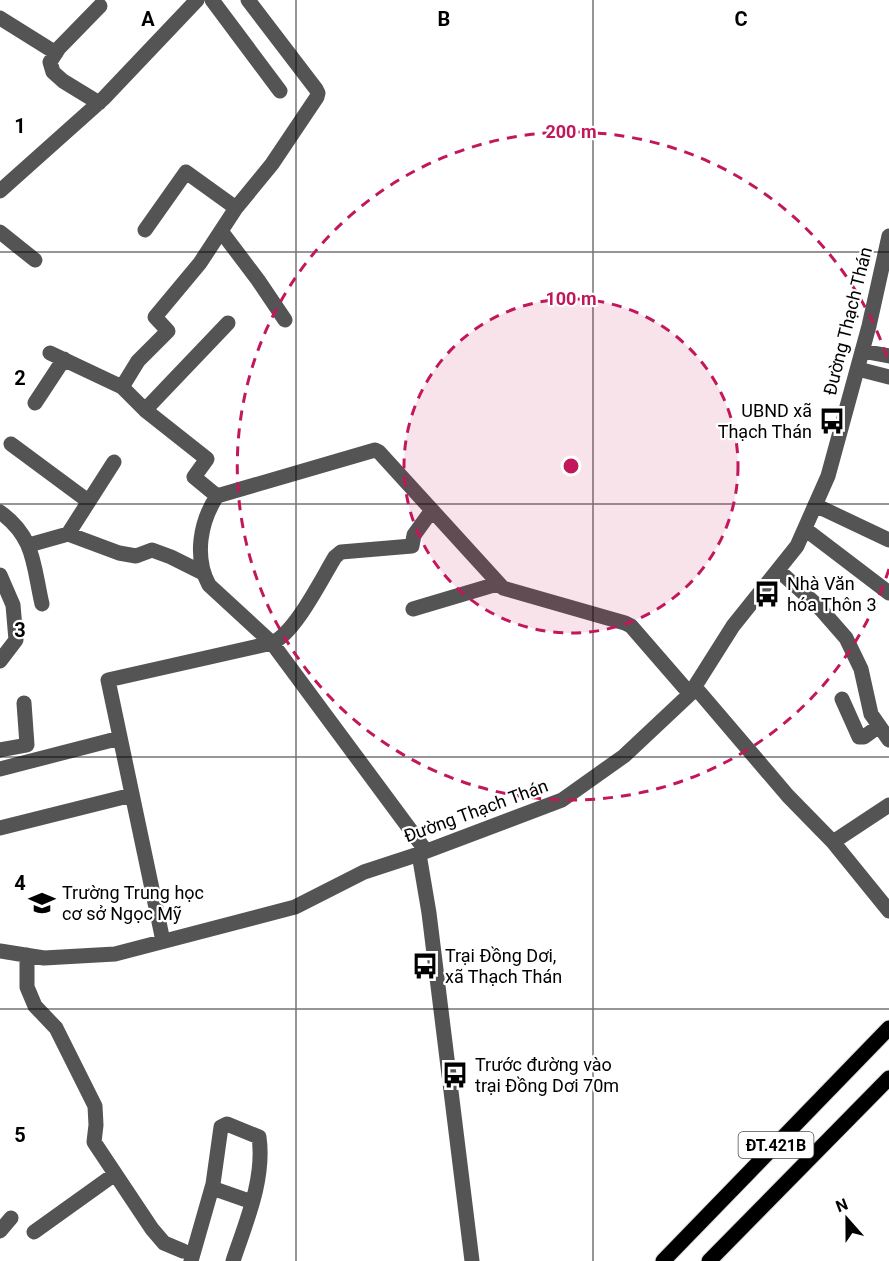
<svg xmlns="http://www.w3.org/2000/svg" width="889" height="1261" font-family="Roboto,sans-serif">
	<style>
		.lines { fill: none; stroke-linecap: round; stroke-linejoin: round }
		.major-casing { stroke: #dbdbdb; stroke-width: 17 }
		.minor { stroke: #545454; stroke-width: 15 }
		.major { stroke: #000; stroke-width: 15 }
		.grid { fill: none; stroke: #000; stroke-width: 1.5; stroke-opacity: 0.55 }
		.ring { fill: none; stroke: #c2185b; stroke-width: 3; stroke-dasharray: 10 8 }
		.labels { text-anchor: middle; stroke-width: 4.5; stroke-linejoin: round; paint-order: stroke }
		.shield { fill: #fff; stroke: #4c4c4c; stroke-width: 1.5 }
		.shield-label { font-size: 16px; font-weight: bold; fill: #000 }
		.street-label { font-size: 18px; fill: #000; stroke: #fff }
		.poi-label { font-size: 18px; fill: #000; stroke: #fff; text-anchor: start }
		.grid-label { font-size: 20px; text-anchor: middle; font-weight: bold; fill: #000; stroke: #fff; stroke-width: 4.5; stroke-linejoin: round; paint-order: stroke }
		.centre { fill: #c2185b; stroke: #fff; stroke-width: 3 }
		.ring-label { font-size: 18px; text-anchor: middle; font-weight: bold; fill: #c2185b; stroke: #fff; stroke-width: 4.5; stroke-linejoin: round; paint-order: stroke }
	</style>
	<rect width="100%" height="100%" fill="#fff"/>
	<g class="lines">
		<!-- major casing -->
		<g class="major-casing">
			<path id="major" d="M663 1261 889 1028
				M709 1261 889 1078"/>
		</g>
		<!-- minor -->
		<path class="minor" d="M212 0 280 91
			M0 18 56 53
			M99 103 63 81 53 72 50 62 59 48 100 6
			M0 191 103 99 197 0
			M145 230 186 172 236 208
			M221 231 258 280 285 320
			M0 232 35 260
			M862 351 889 356
			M50 353 122 387 138 361 168 331 155 317 200 263 236 208 272 164 317 97 318 93 316 89 248 0
			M858 369 889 377
			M122 387 145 410 228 323
			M35 403 64 359
			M145 410 207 459 194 477 217 496
			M11 444 88 501
			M114 462 68 534 119 553 136 556 152 550 171 557 203 573
			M815 505 889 540
			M0 512C35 537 33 565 42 604
			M805 529 889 593
			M29 545 68 534
			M778 570 818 606 846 638 861 669 871 714 889 740
			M0 575 13 605 16 640 0 661
			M413 609 497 584
			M695 687 788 796 833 842 889 911
			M842 699 859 737H864L879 726
			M0 750 27 745 24 703
			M0 769 120 738
			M0 828 132 795
			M833 842 889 805
			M426 851 272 643 209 585C194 557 200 522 217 496L375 450 379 452 503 588 625 623 631 626 690 694
			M419 854 429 913 472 1261
			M163 941 108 680 272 643C295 633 321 580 335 557L341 552 412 546 414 535 432 510
			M0 951 44 958 115 954 295 907 364 872 419 854 562 800 624 756 690 694 733 626 797 546 828 476 869 326 889 236
			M27 955V987L35 1006 56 1028 95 1106 96 1125 94 1142 152 1229 164 1243 183 1251
			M212 1188 252 1202
			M0 1231 11 1218
			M34 1232 115 1174
			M191 1261 213 1184 221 1127 227 1124 259 1137C265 1179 246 1222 233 1261"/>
		<!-- major -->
		<use href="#major" class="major"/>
	</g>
	<!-- grid -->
	<path class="grid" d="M296 0V1261M593 0V1261M0 252H889M0 504H889M0 757H889M0 1009H889"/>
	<!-- distance rings -->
	<circle cx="571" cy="466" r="167" fill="#c2185b" fill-opacity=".12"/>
	<g class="ring">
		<circle cx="571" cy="466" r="167"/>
		<path d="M889 569A334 334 0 1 1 889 363"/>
	</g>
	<!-- icons -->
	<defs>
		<g id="bus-bare" transform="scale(2.07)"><path d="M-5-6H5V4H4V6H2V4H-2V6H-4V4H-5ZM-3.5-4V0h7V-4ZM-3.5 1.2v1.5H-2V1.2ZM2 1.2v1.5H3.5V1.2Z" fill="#000" stroke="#fff" stroke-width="2.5" paint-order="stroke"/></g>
		<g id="school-bare" transform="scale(2.07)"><path d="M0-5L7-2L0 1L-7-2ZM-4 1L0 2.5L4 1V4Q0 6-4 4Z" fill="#000" stroke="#fff" stroke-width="2.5" paint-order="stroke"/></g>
	</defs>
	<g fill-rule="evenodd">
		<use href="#bus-bare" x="832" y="421"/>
		<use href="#bus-bare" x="767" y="594"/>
		<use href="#school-bare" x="42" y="903"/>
		<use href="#bus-bare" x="425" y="966"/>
		<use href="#bus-bare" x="455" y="1075"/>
	</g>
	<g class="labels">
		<!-- shield labels -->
		<rect class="shield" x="738.5" y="1132" width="75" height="26" rx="4.5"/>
		<g class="shield-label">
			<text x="776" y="1151">ĐT.421B</text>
		</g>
		<!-- street labels -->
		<g class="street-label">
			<text transform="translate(848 321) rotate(-76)" y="6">Đường Thạch Thán</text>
			<text transform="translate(476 811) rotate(-20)" y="6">Đường Thạch Thán</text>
		</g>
		<!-- poi labels -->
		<g class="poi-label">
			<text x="812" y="417" text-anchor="end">UBND xã<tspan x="812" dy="21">Thạch Thán</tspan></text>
			<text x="787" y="590">Nhà Văn<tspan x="787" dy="21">hóa Thôn 3</tspan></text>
			<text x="62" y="899">Trường Trung học<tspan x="62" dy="21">cơ sở Ngọc Mỹ</tspan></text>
			<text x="445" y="962">Trại Đồng Dơi,<tspan x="445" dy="21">xã Thạch Thán</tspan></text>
			<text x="475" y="1071">Trước đường vào<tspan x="475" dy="21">trại Đồng Dơi 70m</tspan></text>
		</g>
	</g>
	<g class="grid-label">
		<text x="148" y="26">A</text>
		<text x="444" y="26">B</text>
		<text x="741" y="26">C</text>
		<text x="20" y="133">1</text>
		<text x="20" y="385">2</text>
		<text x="20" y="637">3</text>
		<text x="20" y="890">4</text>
		<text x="20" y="1142">5</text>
	</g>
	<circle cx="571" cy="466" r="9" class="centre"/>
	<g class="ring-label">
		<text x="571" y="138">200 m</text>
		<text x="571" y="305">100 m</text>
	</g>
	<!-- north arrow -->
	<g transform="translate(847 1219) rotate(339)" stroke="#ffffff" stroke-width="4.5" paint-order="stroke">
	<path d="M0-4.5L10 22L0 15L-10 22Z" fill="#000000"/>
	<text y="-9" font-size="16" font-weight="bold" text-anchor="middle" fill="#000000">N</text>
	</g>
</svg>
